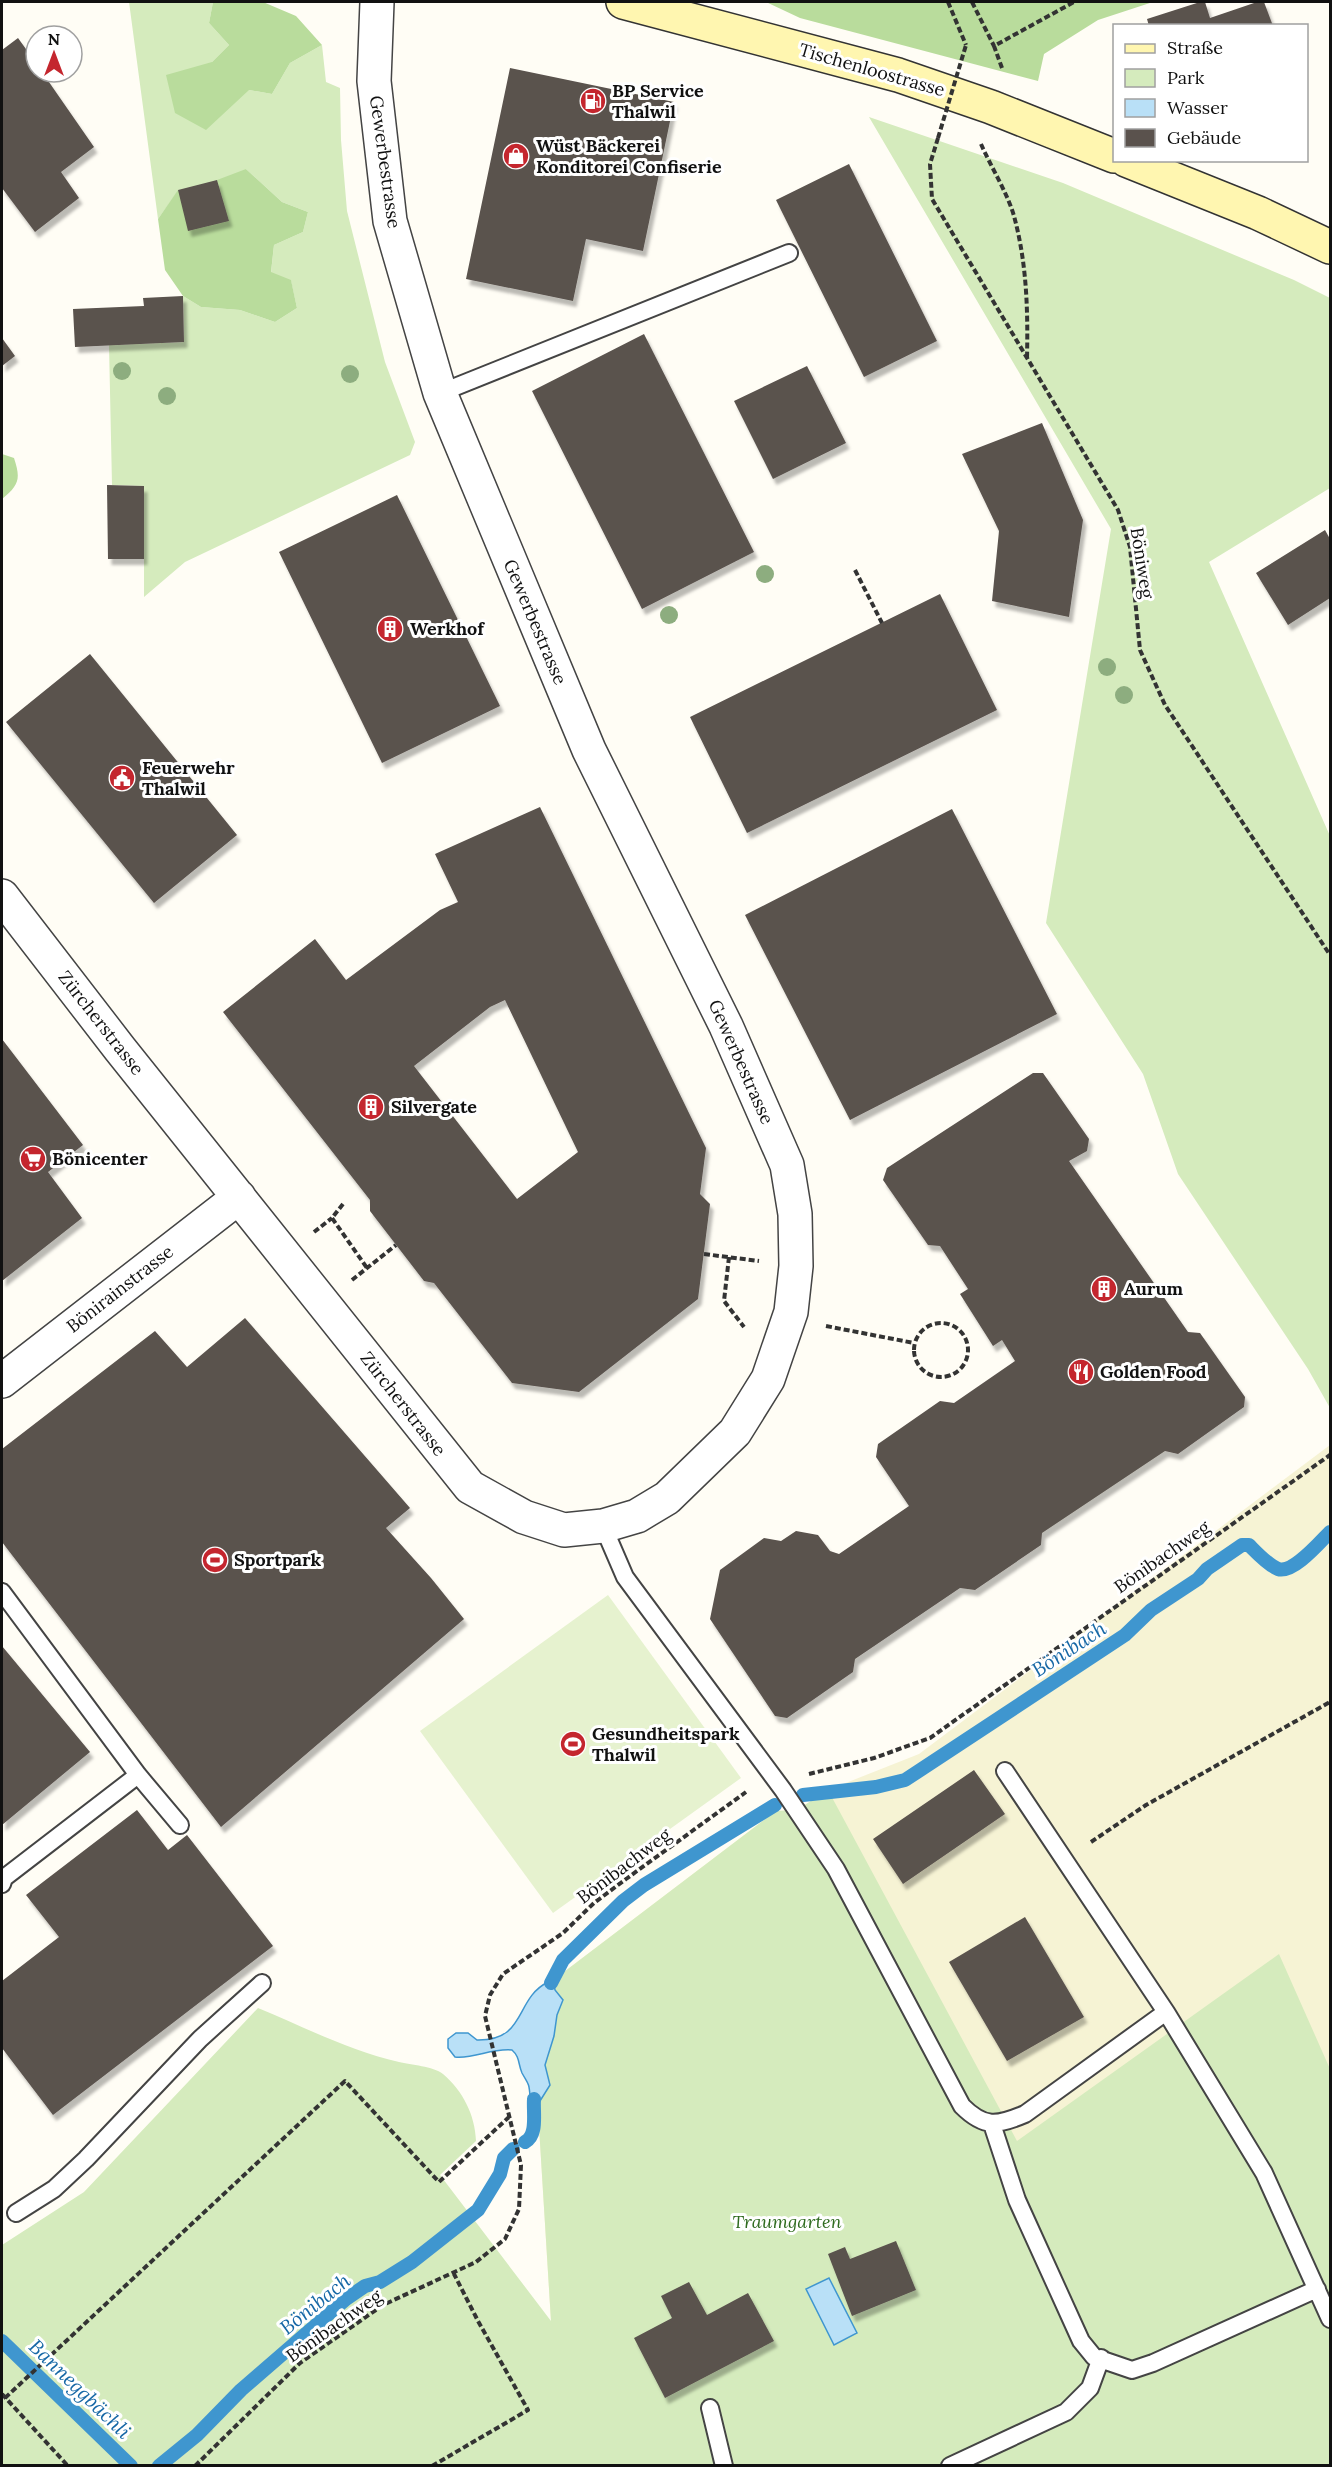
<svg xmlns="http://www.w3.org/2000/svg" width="1332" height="2467" font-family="Lora,serif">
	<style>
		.farmland { fill: #f6f3d4 }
		.green { fill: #d5ebbd }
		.forest { fill: #b9dc9c }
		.pitch { fill: #e6f2cf }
		.water { fill: #b9e0f7; stroke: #3f96cf; stroke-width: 1.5 }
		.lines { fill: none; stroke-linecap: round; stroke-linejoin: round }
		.stream { stroke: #3f96cf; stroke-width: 14 }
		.building { fill: #5a524d; fill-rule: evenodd; filter: url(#shadow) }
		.service-casing { stroke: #444; stroke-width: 20 }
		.minor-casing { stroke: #444; stroke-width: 36 }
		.secondary-casing { stroke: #333; stroke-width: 36 }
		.path { stroke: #333; stroke-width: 4; stroke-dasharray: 6 3; stroke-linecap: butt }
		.service { stroke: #fff; stroke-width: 16 }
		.minor { stroke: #fff; stroke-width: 33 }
		.secondary { stroke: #fff6b0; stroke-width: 33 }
		.path-bridge { stroke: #333; stroke-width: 4; stroke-dasharray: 6 3; stroke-linecap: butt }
		.tree { fill: #8dad7f }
		.labels { text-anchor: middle; stroke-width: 6; stroke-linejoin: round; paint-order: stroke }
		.street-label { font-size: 18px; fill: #111; stroke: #fff }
		.poi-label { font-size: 18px; font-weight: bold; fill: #111; stroke: #fff; text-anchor: start }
		.park-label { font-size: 18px; font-style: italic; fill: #2f6b1f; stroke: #fff }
		.water-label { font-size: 20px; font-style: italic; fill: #1768a6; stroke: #fff }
	</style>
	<defs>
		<filter id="shadow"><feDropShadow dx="3.5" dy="6" stdDeviation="1.5" flood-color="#0004"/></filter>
	</defs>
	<rect width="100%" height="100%" fill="#fffdf5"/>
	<!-- farmland -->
	<path class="farmland" d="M1330 1445V2465L551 2322 531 1997 776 1811 797 1810 828 1790 919 1754Z"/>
	<!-- green -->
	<path class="green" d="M129 2H213L209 23 229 45 212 62 249 90 272 94 290 63 322 45 326 82 340 88 341 140 347 211 385 362 415 442 410 455 185 562 144 597V486L112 485 109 345 184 342 183 296 201 307 240 310 275 322 297 308 291 281 271 273 274 245 303 232 308 212 282 202 246 169 229 221 188 231 178 191 158 219Z
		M869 117 1063 183 1294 280 1330 298V488L1209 562 1330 836V1408L1308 1369 1178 1174 1143 1074 1046 923 1111 529Z
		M828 1790 1017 2141 1279 1954 1330 2069V2465L2 2466V2400L5 2398 2 2394V2245L84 2192 258 2008C304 2027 350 2051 399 2062 411 2065 433 2066 443 2074 463 2091 475 2115 476 2141L440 2175 551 2321 531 1997 776 1811 797 1810Z"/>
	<!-- forest -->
	<path class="forest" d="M213 2H263L296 16 322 45 290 63 272 94 249 90 206 130 175 113 166 75 212 62 229 45 209 23Z
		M766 2H1153L1098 20 1044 54 1038 81 800 18Z
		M246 169 282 202 308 212 303 232 274 245 271 272 291 280 297 308 275 322 240 310 201 307 183 296 165 270 158 219 178 190 228 220 217 180Z
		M2 454 14 458C21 479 19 485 2 499Z"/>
	<!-- pitch -->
	<path class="pitch" d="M608 1595 741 1778 553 1913 420 1731Z"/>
	<!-- water -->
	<path class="water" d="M548 1982 554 1985 555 1990 563 2000 557 2015 554 2036 545 2065 550 2085 540 2101 530 2096C529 2082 528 2084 522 2073 518 2064 520 2057 512 2050 491 2048 475 2059 455 2057L448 2048V2039L456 2033H468L477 2040C527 2041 514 1999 548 1982Z
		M829 2278 857 2333 834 2345 806 2289Z"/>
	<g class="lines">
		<!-- stream -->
		<path class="stream" d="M803 1795 876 1787 905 1780 1125 1635 1151 1610 1198 1579 1207 1569 1242 1545H1249C1257 1553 1268 1565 1278 1569 1293 1574 1320 1542 1330 1532
			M551 1983 563 1960 623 1901 644 1885 775 1805
			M525 2142C538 2135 533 2113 534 2099
			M2 2341 131 2466
			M159 2466 197 2435 241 2390 346 2299 365 2286 380 2282 412 2262 478 2210 500 2174 504 2158 513 2149"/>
	</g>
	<!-- building -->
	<path class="building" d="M1200 2H1205L1210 18 1257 2H1264L1273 26H1149L1147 19Z
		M18 38 36 63V72H42L94 147 61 172 79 198 35 232 2 188V50Z
		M510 68 674 102 643 251 586 239 573 301 466 279Z
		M849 164 937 341 864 377 776 200Z
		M217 180 229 221 188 231 178 190Z
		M183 296 184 342 75 347 73 309 144 306 143 298Z
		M644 334 754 552 642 609 532 391Z
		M2 338 15 356 2 366Z
		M807 366 846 443 773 479 734 401Z
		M1042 423 1083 520 1069 617 992 601 999 531 962 454Z
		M107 485 144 486V559H108Z
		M397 495 500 706 382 763 279 552Z
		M1325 530 1330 539V598L1288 625 1256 573Z
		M940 594 997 710 747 833 690 717Z
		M90 654 237 835 154 903 6 722Z
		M540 807 706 1148 700 1194 710 1204 698 1299 579 1392 512 1383 434 1283 424 1281 370 1211V1200L223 1012 315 939 346 980 440 910 458 902 435 854ZM505 1000 578 1152 517 1199 414 1066 490 1007Z
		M952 809 1057 1014 850 1120 745 915Z
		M2 1039 83 1145 48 1172 82 1218 2 1281Z
		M1033 1073H1043L1089 1139 1087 1151 1069 1161 1188 1332 1200 1333 1245 1397 1244 1407 1178 1454 1165 1451 1042 1533 1041 1545 975 1590 960 1588 855 1659 853 1672 787 1718 775 1716 710 1619 720 1570 764 1538 781 1541 796 1531 818 1535 830 1551 839 1554 909 1506 876 1457 878 1444 940 1401 954 1403 1015 1361 1002 1340 993 1346 960 1294 968 1289 940 1246 928 1245 883 1180 887 1168Z
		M245 1318 410 1508 386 1528 431 1578 464 1619 221 1827 2 1542V1449L155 1331 187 1367Z
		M2 1646 90 1752 2 1825Z
		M974 1770 1005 1814 903 1884 873 1839Z
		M137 1810 168 1850 187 1835 273 1946 53 2115 2 2048V1981L59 1937 26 1895Z
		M1025 1917 1084 2017 1007 2061 949 1962Z
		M896 2241 916 2290 852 2316 828 2254 845 2247 850 2259Z
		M689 2282 707 2315 748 2293 774 2341 665 2398 634 2338 672 2318 661 2296Z"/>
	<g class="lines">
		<!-- service casing -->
		<g class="service-casing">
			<path id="service" d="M440 393 789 253
				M603 1526 625 1577 783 1790 836 1869 962 2106C984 2128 997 2126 1025 2114L1166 2012
				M2 1592 138 1775 180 1825
				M1005 1771 1166 2012 1264 2173 1330 2319
				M2 1884 4 1878 138 1775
				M992 2124 1017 2200 1081 2341 1094 2357 1132 2370 1153 2363 1317 2289
				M16 2213 54 2189 86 2159 200 2039 262 1983
				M710 2408 724 2466
				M950 2466 1066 2412 1090 2388 1101 2358"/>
		</g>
		<!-- minor casing -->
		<g class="minor-casing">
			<path id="minor" d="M2 896 120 1049 470 1487 524 1517 564 1530 603 1526 637 1516 667 1498 735 1432 768 1379 791 1312 796 1266 795 1214 787 1165 726 1026 589 750 440 393 390 221 374 81 377 2
				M2 1381 239 1197"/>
		</g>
		<!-- secondary casing -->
		<g class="secondary-casing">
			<path id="secondary" d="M623 2 898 75 991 107 1114 156
				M1126 160 1258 213 1330 247"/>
		</g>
		<!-- path -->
		<path class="path" d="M948 2 966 45
			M972 2 994 46
			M1002 68 994 46 1074 2
			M938 138 930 164 932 199 1118 510 1130 547 1140 650 1165 705 1330 955
			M981 144C991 167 1007 192 1014 216 1027 264 1028 311 1027 359
			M855 570 882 623
			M343 1204 332 1218 367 1268
			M314 1232 332 1218
			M704 1254 759 1261
			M729 1257 724 1301 744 1327
			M352 1280 396 1245
			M914 1350a27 27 0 1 1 54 0a27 27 0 1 1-54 0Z
			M826 1326 914 1343
			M809 1774 874 1758 930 1738 1330 1455
			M1091 1842 1146 1805 1330 1702
			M2 2394 68 2466
			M5 2398 345 2081 439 2182 509 2117
			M195 2466 300 2363 383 2305 476 2262 505 2239 519 2209 521 2165 485 2016 490 1995 503 1974 563 1933 594 1903 626 1879 746 1792
			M432 2466 528 2410 478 2321 454 2274"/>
		<!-- service -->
		<use href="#service" class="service"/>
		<!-- minor -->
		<use href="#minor" class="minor"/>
		<!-- secondary -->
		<use href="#secondary" class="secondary"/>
		<!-- path-bridge -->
		<path class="path-bridge" d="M938 138 966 45"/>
	</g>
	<!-- trees -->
	<g class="tree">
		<circle cx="122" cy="371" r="9"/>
		<circle cx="350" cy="374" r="9"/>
		<circle cx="167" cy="396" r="9"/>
		<circle cx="765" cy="574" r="9"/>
		<circle cx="669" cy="615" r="9"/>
		<circle cx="1107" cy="667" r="9"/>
		<circle cx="1124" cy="695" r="9"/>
	</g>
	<!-- icons -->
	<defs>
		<g id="fuel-disc" transform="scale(1.35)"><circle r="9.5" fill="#c4262e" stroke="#fff"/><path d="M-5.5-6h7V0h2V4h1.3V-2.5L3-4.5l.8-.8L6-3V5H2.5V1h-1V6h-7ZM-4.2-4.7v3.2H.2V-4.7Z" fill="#fff"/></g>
		<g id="shop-disc" transform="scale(1.35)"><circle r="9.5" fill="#c4262e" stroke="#fff"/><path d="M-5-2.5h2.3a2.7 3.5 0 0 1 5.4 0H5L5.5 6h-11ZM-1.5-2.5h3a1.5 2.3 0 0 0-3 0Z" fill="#fff"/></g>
		<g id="building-disc" transform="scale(1.35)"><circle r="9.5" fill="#c4262e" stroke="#fff"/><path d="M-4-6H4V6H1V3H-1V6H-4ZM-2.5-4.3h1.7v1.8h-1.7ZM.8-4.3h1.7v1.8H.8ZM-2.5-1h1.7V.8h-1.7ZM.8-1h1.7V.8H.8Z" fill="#fff"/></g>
		<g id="civic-disc" transform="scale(1.35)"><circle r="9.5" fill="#c4262e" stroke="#fff"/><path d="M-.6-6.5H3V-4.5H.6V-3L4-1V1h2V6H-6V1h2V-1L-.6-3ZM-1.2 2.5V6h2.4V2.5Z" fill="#fff"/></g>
		<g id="supermarket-disc" transform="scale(1.35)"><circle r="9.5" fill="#c4262e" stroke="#fff"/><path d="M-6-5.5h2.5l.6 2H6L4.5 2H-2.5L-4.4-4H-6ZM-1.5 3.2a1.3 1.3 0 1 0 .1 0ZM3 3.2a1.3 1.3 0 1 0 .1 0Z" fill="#fff"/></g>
		<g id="restaurant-disc" transform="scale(1.35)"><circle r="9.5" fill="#c4262e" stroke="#fff"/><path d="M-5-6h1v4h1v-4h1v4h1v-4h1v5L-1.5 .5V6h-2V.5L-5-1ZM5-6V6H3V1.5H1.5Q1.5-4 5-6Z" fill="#fff"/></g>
		<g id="stadium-disc" transform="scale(1.35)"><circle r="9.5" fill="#c4262e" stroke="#fff"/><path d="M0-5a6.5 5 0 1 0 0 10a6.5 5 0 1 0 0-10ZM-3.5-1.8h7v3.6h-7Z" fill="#fff"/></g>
	</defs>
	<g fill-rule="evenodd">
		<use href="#fuel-disc" x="593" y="101"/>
		<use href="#shop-disc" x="516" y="156"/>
		<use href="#building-disc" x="390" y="629"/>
		<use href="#civic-disc" x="122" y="778"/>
		<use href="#building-disc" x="371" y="1107"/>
		<use href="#supermarket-disc" x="33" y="1159"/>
		<use href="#building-disc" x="1104" y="1289"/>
		<use href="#restaurant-disc" x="1081" y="1372"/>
		<use href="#stadium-disc" x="215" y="1560"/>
		<use href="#stadium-disc" x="573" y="1744"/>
	</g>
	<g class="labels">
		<!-- street labels -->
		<g class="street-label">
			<text transform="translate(872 70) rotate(16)" y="6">Tischenloostrasse</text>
			<text transform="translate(385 162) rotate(82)" y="6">Gewerbestrasse</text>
			<text transform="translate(1142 563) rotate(81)" y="6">Böniweg</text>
			<text transform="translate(535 622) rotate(67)" y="6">Gewerbestrasse</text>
			<text transform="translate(101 1023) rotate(52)" y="6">Zürcherstrasse</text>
			<text transform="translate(741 1062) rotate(66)" y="6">Gewerbestrasse</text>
			<text transform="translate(120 1289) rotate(-38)" y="6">Bönirainstrasse</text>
			<text transform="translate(403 1404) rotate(52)" y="6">Zürcherstrasse</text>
			<text transform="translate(1162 1557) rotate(-35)" y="6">Bönibachweg</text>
			<text transform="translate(624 1866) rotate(-37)" y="6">Bönibachweg</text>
			<text transform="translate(334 2326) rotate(-35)" y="6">Bönibachweg</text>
		</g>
		<!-- poi labels -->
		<g class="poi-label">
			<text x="612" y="97">BP Service<tspan x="612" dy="21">Thalwil</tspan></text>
			<text x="536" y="152">Wüst Bäckerei<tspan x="536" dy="21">Konditorei Confiserie</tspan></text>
			<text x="410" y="635">Werkhof</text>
			<text x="142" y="774">Feuerwehr<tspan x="142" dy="21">Thalwil</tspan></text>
			<text x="391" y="1113">Silvergate</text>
			<text x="52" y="1165">Bönicenter</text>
			<text x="1124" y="1295">Aurum</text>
			<text x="1100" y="1378">Golden Food</text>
			<text x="234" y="1566">Sportpark</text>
			<text x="592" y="1740">Gesundheitspark<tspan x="592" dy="21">Thalwil</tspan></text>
		</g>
		<!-- park labels -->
		<g class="park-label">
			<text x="787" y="2228">Traumgarten</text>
		</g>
		<!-- water labels -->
		<g class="water-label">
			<text transform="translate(1069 1649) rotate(-33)" y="7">Bönibach</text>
			<text transform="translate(315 2304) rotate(-39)" y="7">Bönibach</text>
			<text transform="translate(80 2389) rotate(44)" y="7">Banneggbächli</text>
		</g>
	</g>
	<!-- border -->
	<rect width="1332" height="2467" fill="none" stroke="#111111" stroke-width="6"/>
	<!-- legend -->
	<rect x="1113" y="24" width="195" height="138" fill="#ffffff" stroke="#a0a0a0" stroke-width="1.5"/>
	<rect x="1125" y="44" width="30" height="9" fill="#fff6b0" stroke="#a0a0a0" stroke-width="1.5"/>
	<text x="1167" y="54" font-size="18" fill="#111111">Straße</text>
	<rect x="1125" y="69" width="30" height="18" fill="#d5ebbd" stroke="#a0a0a0" stroke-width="1.5"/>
	<text x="1167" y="84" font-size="18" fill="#111111">Park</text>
	<rect x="1125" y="99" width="30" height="18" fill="#b9e0f7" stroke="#a0a0a0" stroke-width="1.5"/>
	<text x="1167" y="114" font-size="18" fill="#111111">Wasser</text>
	<rect x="1125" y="129" width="30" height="18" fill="#5a524d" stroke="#a0a0a0" stroke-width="1.5"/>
	<text x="1167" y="144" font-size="18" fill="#111111">Gebäude</text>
	<!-- north arrow -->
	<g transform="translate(54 54)"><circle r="28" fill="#ffffff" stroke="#a0a0a0" stroke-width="1.5"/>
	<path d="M0-4.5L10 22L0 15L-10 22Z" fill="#c4262e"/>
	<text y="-9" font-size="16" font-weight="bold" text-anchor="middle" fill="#111111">N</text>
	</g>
</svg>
